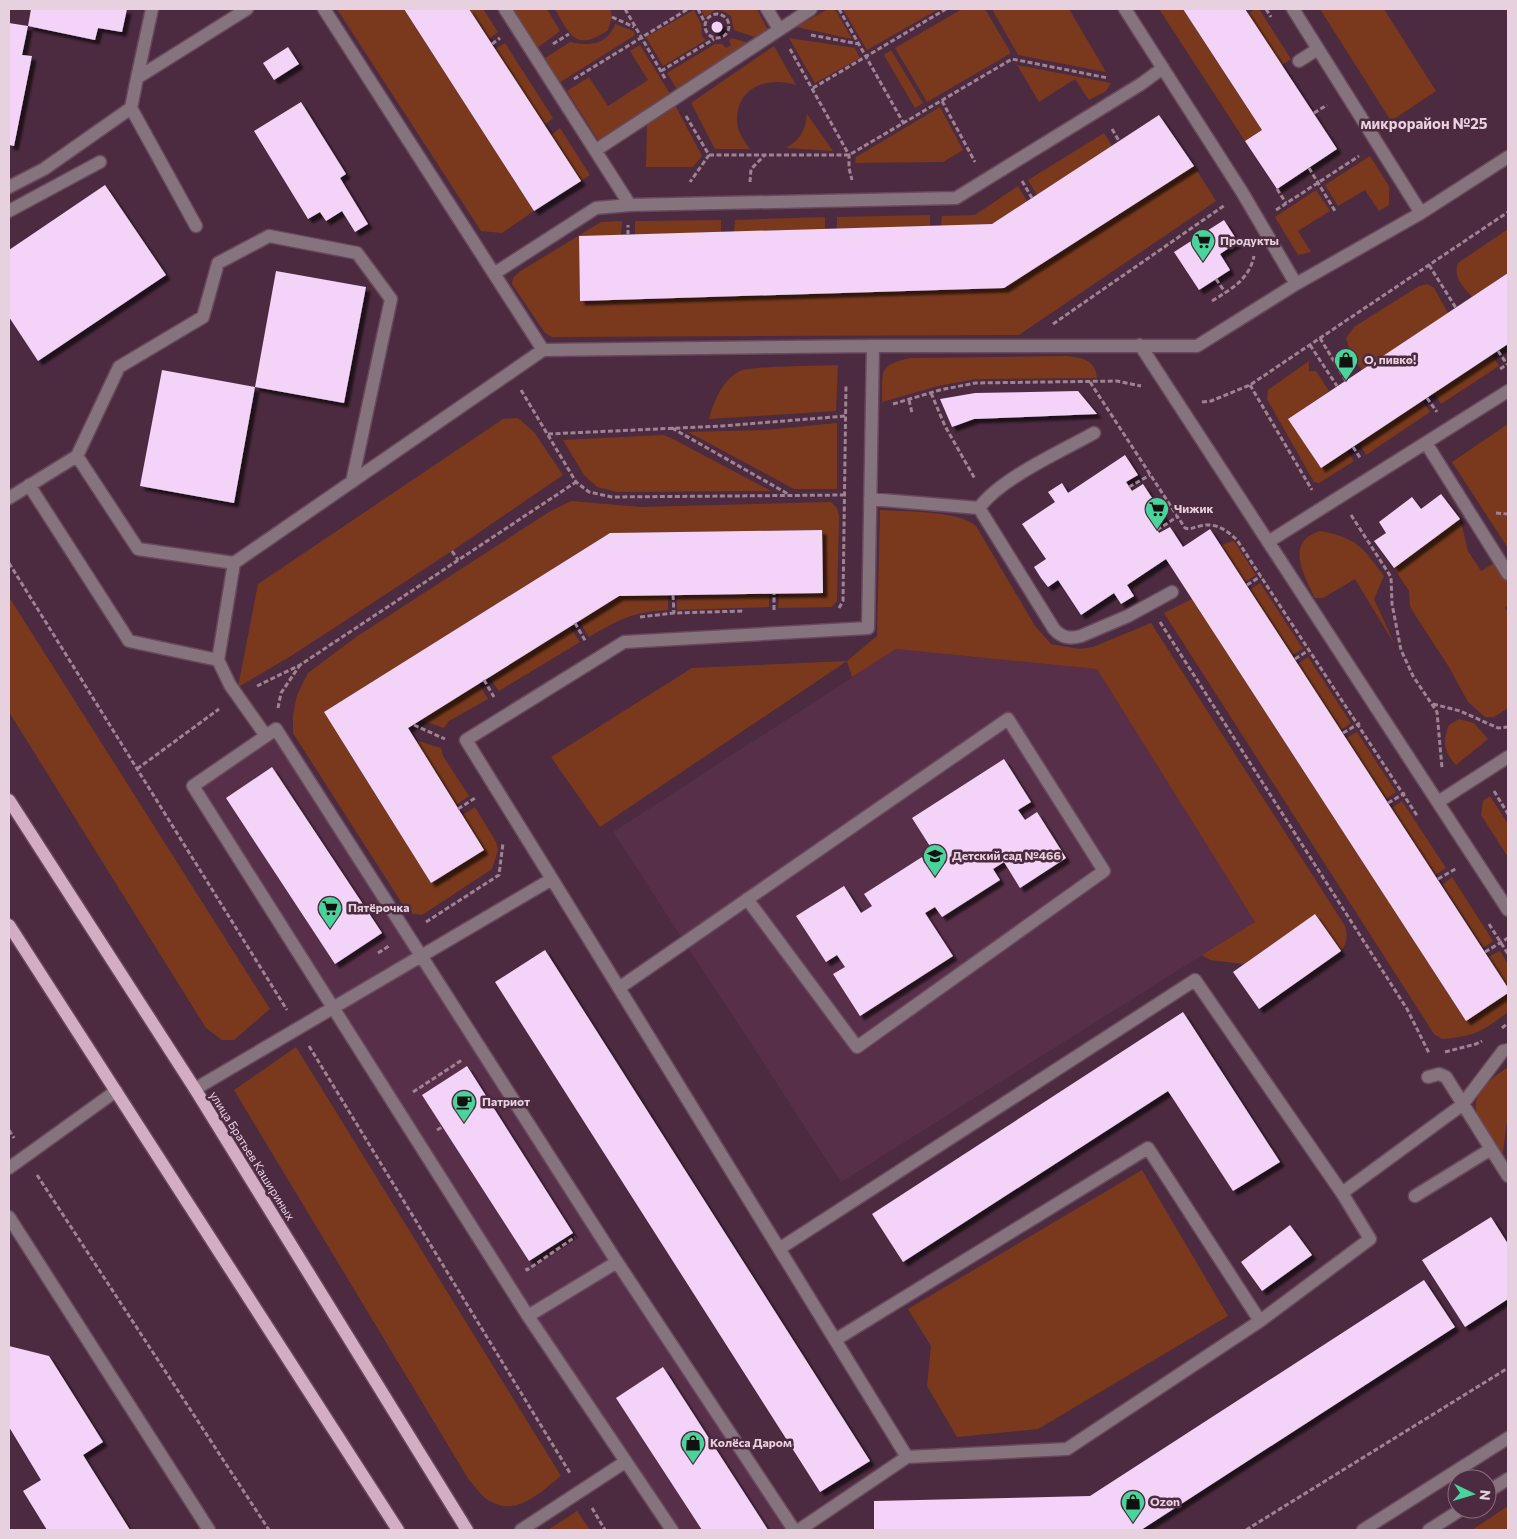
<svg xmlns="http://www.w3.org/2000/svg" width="1517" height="1539" font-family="Commissioner,sans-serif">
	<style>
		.built { fill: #582f49 }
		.green { fill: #7a391d }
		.building { fill: #f3d3f7; filter: url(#shadow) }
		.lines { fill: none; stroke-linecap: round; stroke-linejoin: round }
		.minor-casing { stroke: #68485c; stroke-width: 15 }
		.major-casing { stroke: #68485c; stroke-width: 15 }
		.path { stroke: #9e8393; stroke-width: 3; stroke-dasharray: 5 2.5; stroke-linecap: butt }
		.minor { stroke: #85737d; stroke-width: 12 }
		.major { stroke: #d3aec3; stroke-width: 12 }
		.labels { text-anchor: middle; stroke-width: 5; stroke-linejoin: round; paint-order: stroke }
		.poi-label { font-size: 12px; font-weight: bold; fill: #e7d1de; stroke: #4c2a3f; text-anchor: start }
		.street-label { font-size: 12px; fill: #e7d1de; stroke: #4c2a3f }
		.quarter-label { font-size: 15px; font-weight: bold; fill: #e7d1de; stroke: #4c2a3f }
	</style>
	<defs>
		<filter id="shadow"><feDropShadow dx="4.5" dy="4.5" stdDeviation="1" flood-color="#0009"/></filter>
	</defs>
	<rect width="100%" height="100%" fill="#4c2a3f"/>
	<!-- built -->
	<path class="built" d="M896 649 1097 669 1255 922 841 1182 613 832Z
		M276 729 794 1530H672L193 786Z"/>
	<!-- green -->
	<path class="green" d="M337 9H404L534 211 502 233 481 231Z
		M469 9H483L498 32 489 39Z
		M512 9H547L560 31 537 48Z
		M555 9H610L612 17 608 30C577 52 570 36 555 9Z
		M701 9H757L769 32 758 38 734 30 731 16 723 11 715 10 705 17Z
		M828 9H835L852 39 796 27Z
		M843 9H936L937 10 867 50Z
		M962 9H985L1011 53 927 102 895 48Z
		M992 9H1069L1106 72 1018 55Z
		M1159 9H1183L1262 130 1245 141Z
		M1255 9H1259L1291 59 1282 65 1248 14Z
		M1320 9H1384L1436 91 1391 121Z
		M694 10 701 24 702 36 706 40 663 66 646 37Z
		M615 24 633 31 635 35 559 83 545 58 570 42C589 46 607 46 615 24Z
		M732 38 752 44 678 91 667 73 715 44H722L726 48 731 45 729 40Z
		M789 38 855 48 860 58 815 83Z
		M505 43 553 118 544 125 495 49Z
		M640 45 670 94 598 140 567 91 589 77 608 106 648 80 630 51Z
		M774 46 796 85C768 76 736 87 737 121 737 131 744 141 750 149H715L691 103Z
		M891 50 923 103 915 108 884 55Z
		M1017 65 1111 83 1106 91 1089 100 1075 79 1039 102Z
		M675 105 702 156 693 167H646L647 125 649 121Z
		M940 107 963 150 943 162 855 163 856 157Z
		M807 114 833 151 786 148C801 139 805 131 807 114Z
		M560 128 590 175 581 181 551 135Z
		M1104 133 1112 146 1037 195 1028 180Z
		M1370 156 1389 186V205L1379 211 1365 190 1338 206 1325 185Z
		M1194 166 1216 201 1019 335 552 337 545 333 512 284 513 278 519 272 601 222 622 221 621 235 579 236 580 301 1004 288Z
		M1018 186 1027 201 992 224 941 226 942 216 975 215Z
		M1316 190 1330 211 1298 231 1311 252 1298 255 1275 217Z
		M930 215V226L837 229V217Z
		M825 217V229L734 232 735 220Z
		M721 220V232L635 235V221Z
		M1508 229V273L1472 297C1462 285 1453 278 1458 263Z
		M1427 284 1434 288 1448 313 1362 370 1350 351 1346 338 1354 327 1419 286Z
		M1492 355 1499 366 1441 404 1434 393Z
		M1067 356C1084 358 1095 360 1097 378L976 379 938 386 882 402C883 371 877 365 911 358Z
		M1309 361V371H1316L1329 391 1289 419 1321 468 1347 451 1354 461 1319 483 1314 482 1267 399 1268 390Z
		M838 365 836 411 709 419C714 401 722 380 740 371 750 366 821 366 838 365Z
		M1423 401 1430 412 1366 455 1359 443Z
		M518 418 534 432 563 475 452 551 291 656 238 687 258 584 503 419Z
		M837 423V489H794L688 432 765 430Z
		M1508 424V548L1452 462Z
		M663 435 671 438 771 491 617 492 597 487 584 475 563 440Z
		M571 501 641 507 831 502 837 508 839 516 837 601 832 607 778 608 779 594 823 593 821 530 610 533 324 712 431 883 484 850 462 815 475 807 496 842 498 850 492 869 422 915 413 914 403 905 293 733V715L297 695 308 673 356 637 549 512Z
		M880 510C905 512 958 510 976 526L1035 626 1051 644 1079 649 1093 647 1151 623 1345 926C1348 936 1347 943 1341 951L1315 915 1244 964 1210 960 1202 955 1255 922 1097 669 896 649 852 677 847 661 877 636Z
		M1460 519 1468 551 1481 571 1496 562 1508 581V606L1505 607 1508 612V708L1494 717H1485L1468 702 1449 667 1417 618 1410 606 1409 591 1394 568Z
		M1320 531C1358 538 1362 547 1384 576L1374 599 1395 645 1355 579 1323 598H1315C1304 575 1284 542 1320 531Z
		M1234 541 1256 575 1245 582 1221 545Z
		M1260 583 1303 649 1292 655 1250 590Z
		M769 594V607L677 610V595Z
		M668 595V610C632 612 620 619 589 637L579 621 619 596Z
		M9 597 270 1009 234 1040H222L206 1028 9 712Z
		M1192 599 1466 1021 1508 993V1012C1481 1032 1476 1036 1442 1039L1434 1034 1164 613Z
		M570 627 580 642 499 691 489 677Z
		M1308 657 1351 723 1341 730 1298 664Z
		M847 661 600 827 551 757 692 668Z
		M479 684 488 699 449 721 444 728 420 720Z
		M1459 719 1474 723 1488 739 1456 765C1444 752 1442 741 1449 725Z
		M1357 732 1396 792 1386 799 1346 738Z
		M415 740 441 748 443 756 469 796 456 805Z
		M1490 796 1508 824V857L1481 815 1483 801Z
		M1402 801 1446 868 1435 875 1392 808Z
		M1452 877 1493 941 1483 948 1442 885Z
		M1500 951 1508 964V988L1488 957Z
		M296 1047 561 1476C539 1493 516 1518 488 1500 481 1496 475 1486 469 1480L234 1090Z
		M1508 1067V1114L1502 1158C1476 1115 1457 1101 1508 1067Z
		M1142 1170 1228 1316 1038 1429 957 1437 927 1386 931 1346 908 1309Z
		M1508 1506V1530H1472Z
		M577 1511 590 1530H548Z"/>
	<!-- building -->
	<path class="building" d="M31 9H127L122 32 98 28 95 40 28 26Z
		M404 9H469L581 181 534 211Z
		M1183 9H1245L1337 149 1277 189 1245 141 1262 130Z
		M711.5 27a5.5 5.5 0 1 1 11 0a5.5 5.5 0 1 1-11 0Z
		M9 23 28 26 22 55 32 56 14 146 9 145Z
		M288 47 299 64 274 80 263 63Z
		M301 102 346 174 340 178 368 224 355 232 342 211 326 221 320 212 308 219 254 131Z
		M1159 115 1194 166 1004 288 580 301 579 236 992 224Z
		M105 185 166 275 38 361 9 317V250Z
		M1224 220 1238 242 1220 254 1230 270 1199 290 1174 252Z
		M276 271 366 287 344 403 255 387 234 503 140 486 162 370 255 387Z
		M1508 273V344L1321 468 1288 419Z
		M1078 391 1097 414 974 419 952 427 940 399 975 393Z
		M1125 455 1138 475 1126 482 1132 491 1143 484 1165 518 1154 525 1159 533 1170 527 1183 547 1210 529 1508 988V993L1466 1021 1166 559 1127 585 1134 596 1121 604 1114 593 1081 615 1058 580 1048 587 1041 578 1034 567 1046 559 1022 524 1055 502 1048 492 1062 483 1068 493Z
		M1441 494 1460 519 1394 568 1374 541 1386 533 1379 522 1412 497 1421 509Z
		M822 530 823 593 619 596 408 728 484 850 431 883 324 712 610 533Z
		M1004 759 1031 802 1018 810 1025 820 1037 812 1066 858 1020 888 1004 862 993 869 1000 880 942 917 935 907 925 913 953 956 860 1016 833 974 845 967 837 955 826 962 796 916 844 886 861 913 872 906 864 894 922 857 929 869 940 862 912 818Z
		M272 767 382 933 335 964 226 798Z
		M1315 914 1341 951 1259 1009 1233 972Z
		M545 950 870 1461 820 1492 495 982Z
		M1183 1012 1280 1162 1233 1191 1168 1091 903 1262 872 1214Z
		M467 1066 573 1233 529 1261 422 1095Z
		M1491 1217 1508 1244V1299L1465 1327 1422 1260Z
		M1290 1225 1312 1255 1262 1291 1241 1262Z
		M1424 1280 1455 1327 1141 1530H874V1501L1090 1496Z
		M9 1346 49 1356 103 1442 83 1455 130 1530H47L23 1491 41 1480 9 1427Z
		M663 1367 768 1530H702L616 1398Z"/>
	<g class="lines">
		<!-- minor casing -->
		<g class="minor-casing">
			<path id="minor" d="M324 9 543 350 873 346H1197L1296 284 1421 213 1508 157
				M505 9 630 205 956 198 1141 84 1163 68
				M767 9 779 29
				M1125 9 1242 192 1296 284
				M1293 9 1421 213
				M1299 61 1318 49
				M137 78 152 9
				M131 108 196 226
				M596 150 811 9
				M9 187 44 169 131 108 137 78 247 9
				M9 211 100 162
				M495 273 596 208 630 205
				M1140 345 1508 910
				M1426 443 1508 574
				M77 456 119 367 203 317 218 263 269 236 357 253 391 299 352 482
				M29 485 129 641 218 660
				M9 498 77 456 138 549 234 563 543 350
				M870 499 979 508C1001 478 1060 452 1094 433
				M979 508 1054 629C1062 638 1070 639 1081 636L1128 616 1172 592
				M1268 542 1508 391
				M234 563 218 660 230 685 266 736
				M1438 802 1508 757
				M552 879 907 1457 1067 1449 1260 1321 1370 1239 1342 1193 1462 1105 1503 1051 1508 1050
				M619 988 1008 719 1104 871 857 1047 747 899
				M1428 1077 1439 1074 1446 1077 1508 1176
				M195 1089 552 879 466 740 624 642 868 628 873 346
				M9 1168 116 1091
				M1415 1196 1491 1149
				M9 1217 209 1530
				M779 1249 1195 980 1342 1193
				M528 1316 617 1262
				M835 1340 1148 1148 1260 1321
				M1487 1492 1508 1479
				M521 1530 625 1462
				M672 1530 528 1316 193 786 276 729 617 1262 794 1530
				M799 1530 907 1457
				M1363 1530 1508 1438
				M1429 1530 1462 1509"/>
		</g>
		<!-- major casing -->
		<g class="major-casing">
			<path id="major" d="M9 800 195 1089 467 1530
				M9 925 398 1530"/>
		</g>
		<!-- path -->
		<path class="path" d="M625 9 666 80
			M698 9 705 23
			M839 9 904 124
			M1266 9 1271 17
			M705 26a12 12 0 1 1 24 0a12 12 0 1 1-24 0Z
			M612 17 634 27
			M811 35 859 44
			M492 44 500 38
			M553 44 569 34
			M790 49 849 155V168L852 180
			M661 71 714 39
			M574 79 688 9
			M813 88 946 9
			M942 101 975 162
			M1314 113 1327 105
			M686 116 709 155 690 182
			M1112 129 1119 141
			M709 155H849L1012 59 1108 78
			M1309 168 1335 211
			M1022 181 1032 198
			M750 182 751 169 764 156
			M1277 189 1286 203
			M1276 210 1359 156
			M628 235V225
			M1429 265 1456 308
			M1216 279 1225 292
			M1212 301C1231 289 1249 280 1254 256
			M1053 324 1225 205
			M1320 338 1346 381
			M1310 345 1337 386
			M1498 351 1507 364
			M1500 369 1508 364
			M1090 382 1185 528C1191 530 1194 527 1200 526 1215 522 1227 530 1237 540L1418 817
			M1250 385 1312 490
			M521 390 576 482 589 492 612 497 845 495
			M931 393 945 426 975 479
			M1427 398 1437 412
			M909 400 912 413
			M1202 402 1211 401 1250 385 1508 212
			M893 404 940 390 975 383 1117 381 1141 386
			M672 428 788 494
			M548 434 722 426 846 416
			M1353 447 1361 459
			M1129 487 1150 475
			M1496 513 1508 514
			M1351 515 1391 577 1392 604 1401 650 1413 676 1437 712 1442 768
			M1157 530 1177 517
			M452 551 458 560
			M9 563 287 1010
			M1247 585 1261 576
			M673 595 674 613
			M839 608 843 601 846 385
			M774 610V594
			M640 617 674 613 743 611
			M1160 622 1407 1009 1429 1053
			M575 623 586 642
			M1295 659 1309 650
			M484 680 494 697
			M257 686 300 665 576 482
			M1433 704 1460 711 1498 728 1507 727
			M278 708 281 693 300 665
			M414 725 445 739
			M1343 733 1360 723
			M137 769 219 709
			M1494 791 1508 814
			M1388 803 1405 793
			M458 809 475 798
			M1438 879 1457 868
			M426 922 499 875 503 843
			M1489 924 1508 954
			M1485 952 1508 938
			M378 953 389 946
			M1502 1028 1508 1023
			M309 1046 570 1473
			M1445 1052 1476 1044 1482 1041
			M413 1092 462 1060
			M9 1130 14 1138
			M437 1130 442 1127
			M37 1175 269 1530
			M526 1268 527 1270 575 1237
			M592 1508 605 1530
			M1246 1530 1508 1368"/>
		<!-- minor -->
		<use href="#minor" class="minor"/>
		<!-- major -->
		<use href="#major" class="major"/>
	</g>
	<!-- icons -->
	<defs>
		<g id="supermarket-pin" transform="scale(1.25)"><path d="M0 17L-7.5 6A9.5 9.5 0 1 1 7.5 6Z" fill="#49d49c" stroke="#4c2a3f"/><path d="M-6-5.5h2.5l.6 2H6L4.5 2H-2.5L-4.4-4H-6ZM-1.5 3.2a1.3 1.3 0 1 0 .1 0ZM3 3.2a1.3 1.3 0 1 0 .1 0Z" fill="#111"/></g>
		<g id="shop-pin" transform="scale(1.25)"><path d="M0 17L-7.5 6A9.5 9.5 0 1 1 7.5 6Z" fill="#49d49c" stroke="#4c2a3f"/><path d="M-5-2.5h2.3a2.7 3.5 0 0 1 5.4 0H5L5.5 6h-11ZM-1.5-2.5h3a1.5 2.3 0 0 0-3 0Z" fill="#111"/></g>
		<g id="school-pin" transform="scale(1.25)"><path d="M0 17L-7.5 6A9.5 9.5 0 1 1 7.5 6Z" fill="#49d49c" stroke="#4c2a3f"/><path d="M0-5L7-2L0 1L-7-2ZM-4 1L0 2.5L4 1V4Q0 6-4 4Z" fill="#111"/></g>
		<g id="cafe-pin" transform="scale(1.25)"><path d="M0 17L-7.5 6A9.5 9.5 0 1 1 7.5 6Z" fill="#49d49c" stroke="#4c2a3f"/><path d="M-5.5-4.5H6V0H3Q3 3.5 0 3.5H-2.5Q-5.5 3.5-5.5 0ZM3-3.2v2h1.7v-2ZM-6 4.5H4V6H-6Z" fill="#111"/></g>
	</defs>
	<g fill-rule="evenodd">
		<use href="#supermarket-pin" x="1203" y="241"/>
		<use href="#shop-pin" x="1346" y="360"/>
		<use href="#supermarket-pin" x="1157" y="509"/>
		<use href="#school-pin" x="935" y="856"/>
		<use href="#supermarket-pin" x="330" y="908"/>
		<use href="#cafe-pin" x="464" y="1102"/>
		<use href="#shop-pin" x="693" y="1443"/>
		<use href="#shop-pin" x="1133" y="1502"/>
	</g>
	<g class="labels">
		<!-- poi labels -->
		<g class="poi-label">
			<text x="1220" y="245">Продукты</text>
			<text x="1364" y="364">О, пивко!</text>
			<text x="1174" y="513">Чижик</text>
			<text x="952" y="860">Детский сад №466</text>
			<text x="348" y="912">Пятёрочка</text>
			<text x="482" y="1106">Патриот</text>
			<text x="710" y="1447">Колёса Даром</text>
			<text x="1150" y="1506">Ozon</text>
		</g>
		<!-- street labels -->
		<g class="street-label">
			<text transform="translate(252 1156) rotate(58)" y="4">улица Братьев Кашириных</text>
		</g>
		<!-- quarter labels -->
		<g class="quarter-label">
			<text x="1424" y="129">микрорайон №25</text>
		</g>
	</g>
	<!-- border -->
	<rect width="1517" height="1539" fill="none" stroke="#e7d1de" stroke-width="20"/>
	<!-- north arrow -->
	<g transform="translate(1472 1494) rotate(95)"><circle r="24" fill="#4c2a3f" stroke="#8a6d7f"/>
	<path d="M0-4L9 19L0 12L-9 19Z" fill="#49d49c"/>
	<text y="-8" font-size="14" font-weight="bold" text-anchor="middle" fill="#e7d1de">N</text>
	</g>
</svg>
